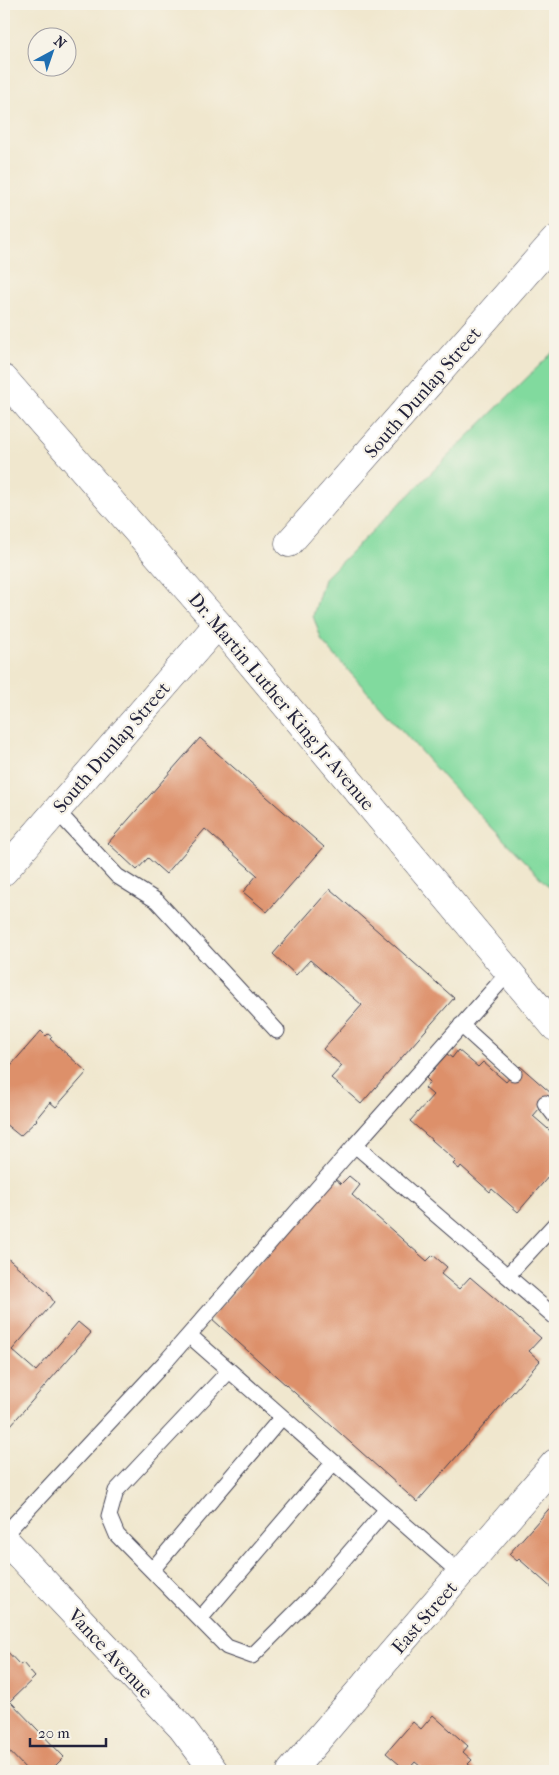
<svg xmlns="http://www.w3.org/2000/svg" width="559" height="1775" font-family="'IM FELL French Canon',serif">
	<style>
		.green { fill: #81da9e; stroke: #527e6c }
		.building { fill: #dd906b }
		.lines { fill: none; stroke-linecap: round; stroke-linejoin: round }
		.lane-casing { stroke: #414051; stroke-width: 17 }
		.street-casing { stroke: #414051; stroke-width: 29 }
		.secondary-casing { stroke: #414051; stroke-width: 29 }
		.primary-casing { stroke: #414051; stroke-width: 29 }
		.lane { stroke: #fff; stroke-width: 15 }
		.street { stroke: #fff; stroke-width: 28 }
		.secondary { stroke: #fff; stroke-width: 28 }
		.primary { stroke: #fff; stroke-width: 28 }
		.labels { text-anchor: middle; stroke-width: 4.5; stroke-linejoin: round; paint-order: stroke }
		.street-label { font-size: 19px; fill: #22223b; stroke: #f7f3e8 }
	</style>
	<rect width="100%" height="100%" fill="#f7f3e8"/>
	<filter id="ink" filterUnits="userSpaceOnUse"><feTurbulence type="fractalNoise" baseFrequency=".02" numOctaves="2"/><feDisplacementMap in="SourceGraphic" scale="10" xChannelSelector="R" yChannelSelector="G"/><feConvolveMatrix kernelMatrix="1 2 1 2 8 2 1 2 1" color-interpolation-filters="sRGB"/></filter>
	<filter id="wash" filterUnits="userSpaceOnUse"><feTurbulence type="fractalNoise" baseFrequency=".0096" numOctaves="4" result="noise"/><feDisplacementMap in="SourceGraphic" scale="20" xChannelSelector="R" yChannelSelector="G"/><feGaussianBlur stdDeviation="1.12" result="paint"/><feColorMatrix in="noise" values="0 0 0 0 0 0 0 0 0 0 0 0 0 0 0 0 0 1.4 0 .05"/><feComposite in="paint" operator="in"/></filter>
	<g filter="url(#wash)">
		<rect width="100%" height="100%" fill="#f0e7ce"/>
		<!-- green -->
		<path class="green" d="M555 350V893L448 782 322 641 313 616 324 579Z"/>
		<g id="blocks">
			<!-- building -->
			<path class="building" d="M200 738 324 847 267 912 243 892 257 875 205 829 166 874 148 858 137 870 108 843Z
				M330 889 454 998 361 1104 331 1078 342 1066 323 1049 362 1005 310 960 296 975 273 954Z
				M41 1031 46 1036 48 1034 52 1037 50 1039 87 1072 56 1107 50 1102 36 1119 37 1120 20 1136 4 1123V1073Z
				M458 1050 478 1067 483 1062 506 1082 520 1066 552 1094 533 1116 555 1135V1169L518 1212 492 1189 490 1192 461 1166 459 1169 453 1164 456 1161 410 1121 433 1095 425 1088 430 1082 426 1078 447 1054 452 1058Z
				M349 1176 360 1185 352 1195 427 1261 433 1255 447 1267 441 1274 459 1289 470 1277 541 1338 529 1351 540 1361 417 1502 211 1318 334 1178 341 1184Z
				M4 1255 48 1293 54 1302 12 1350 36 1371 78 1322 91 1333 4 1433Z
				M555 1502V1591L519 1559 517 1561 509 1554Z
				M4 1648 20 1665 23 1663 35 1677 10 1701 64 1757 50 1771H28L4 1746Z
				M433 1715 468 1746 463 1752 472 1760 468 1764 477 1771H417L421 1767 415 1762 407 1771 386 1753 413 1722 421 1729Z"/>
		</g>
	</g>
	<g filter="url(#ink)">
		<use href="#blocks" fill-opacity="0" stroke="#414051" stroke-width="1"/>
		<g class="lines">
			<!-- lane casing -->
			<g class="lane-casing">
				<path id="lane" d="M56 810 117 876 157 901 277 1031
					M461 1025 514 1073
					M545 1103 555 1116
					M355 1145 509 972
					M508 1275 555 1224
					M189 1335 461 1574
					M229 1371 116 1491 109 1516 117 1535 227 1647 252 1656 311 1597 387 1509
					M4 1535 167 1360 355 1145 555 1317
					M152 1570 282 1417
					M200 1619 334 1462"/>
			</g>
			<!-- street casing -->
			<g class="street-casing">
				<path id="street" d="M289 543 555 240
					M4 871 218 624"/>
			</g>
			<!-- secondary casing -->
			<g class="secondary-casing">
				<path id="secondary" d="M4 1539 182 1728 214 1771"/>
			</g>
			<!-- primary casing -->
			<g class="primary-casing">
				<path id="primary" d="M4 379 218 624 555 1027
					M291 1771 555 1463"/>
			</g>
			<!-- lane -->
			<use href="#lane" class="lane"/>
			<!-- street -->
			<use href="#street" class="street"/>
			<!-- secondary -->
			<use href="#secondary" class="secondary"/>
			<!-- primary -->
			<use href="#primary" class="primary"/>
		</g>
	</g>
	<g class="labels">
		<!-- street labels -->
		<g class="street-label">
			<text transform="translate(422 392) rotate(-49)" y="7">South Dunlap Street</text>
			<text transform="translate(282 701) rotate(50)" y="7">Dr. Martin Luther King Jr Avenue</text>
			<text transform="translate(111 747) rotate(-49)" y="7">South Dunlap Street</text>
			<text transform="translate(424 1617) rotate(-49)" y="7">East Street</text>
			<text transform="translate(111 1653) rotate(47)" y="7">Vance Avenue</text>
		</g>
	</g>
	<!-- margin -->
	<rect width="559" height="1775" fill="none" stroke="#f7f3e8" stroke-width="20"/>
	<!-- north arrow -->
	<g transform="translate(52 52) rotate(40)"><circle r="24" fill="#f7f3e8" stroke="#a29fa3"/>
	<path d="M0-4L9 19L0 12L-9 19Z" fill="#1f6fb2"/>
	<text y="-8" font-size="14" font-weight="bold" text-anchor="middle" fill="#22223b">N</text>
	</g>
	<!-- scale -->
	<path d="M30 1738v8h76v-8" fill="none" stroke="#22223b" stroke-width="2.5"/>
	<text x="38" y="1738" font-size="15" fill="#22223b" stroke="#f7f3e8" stroke-width="4" paint-order="stroke">20 m</text>
</svg>
